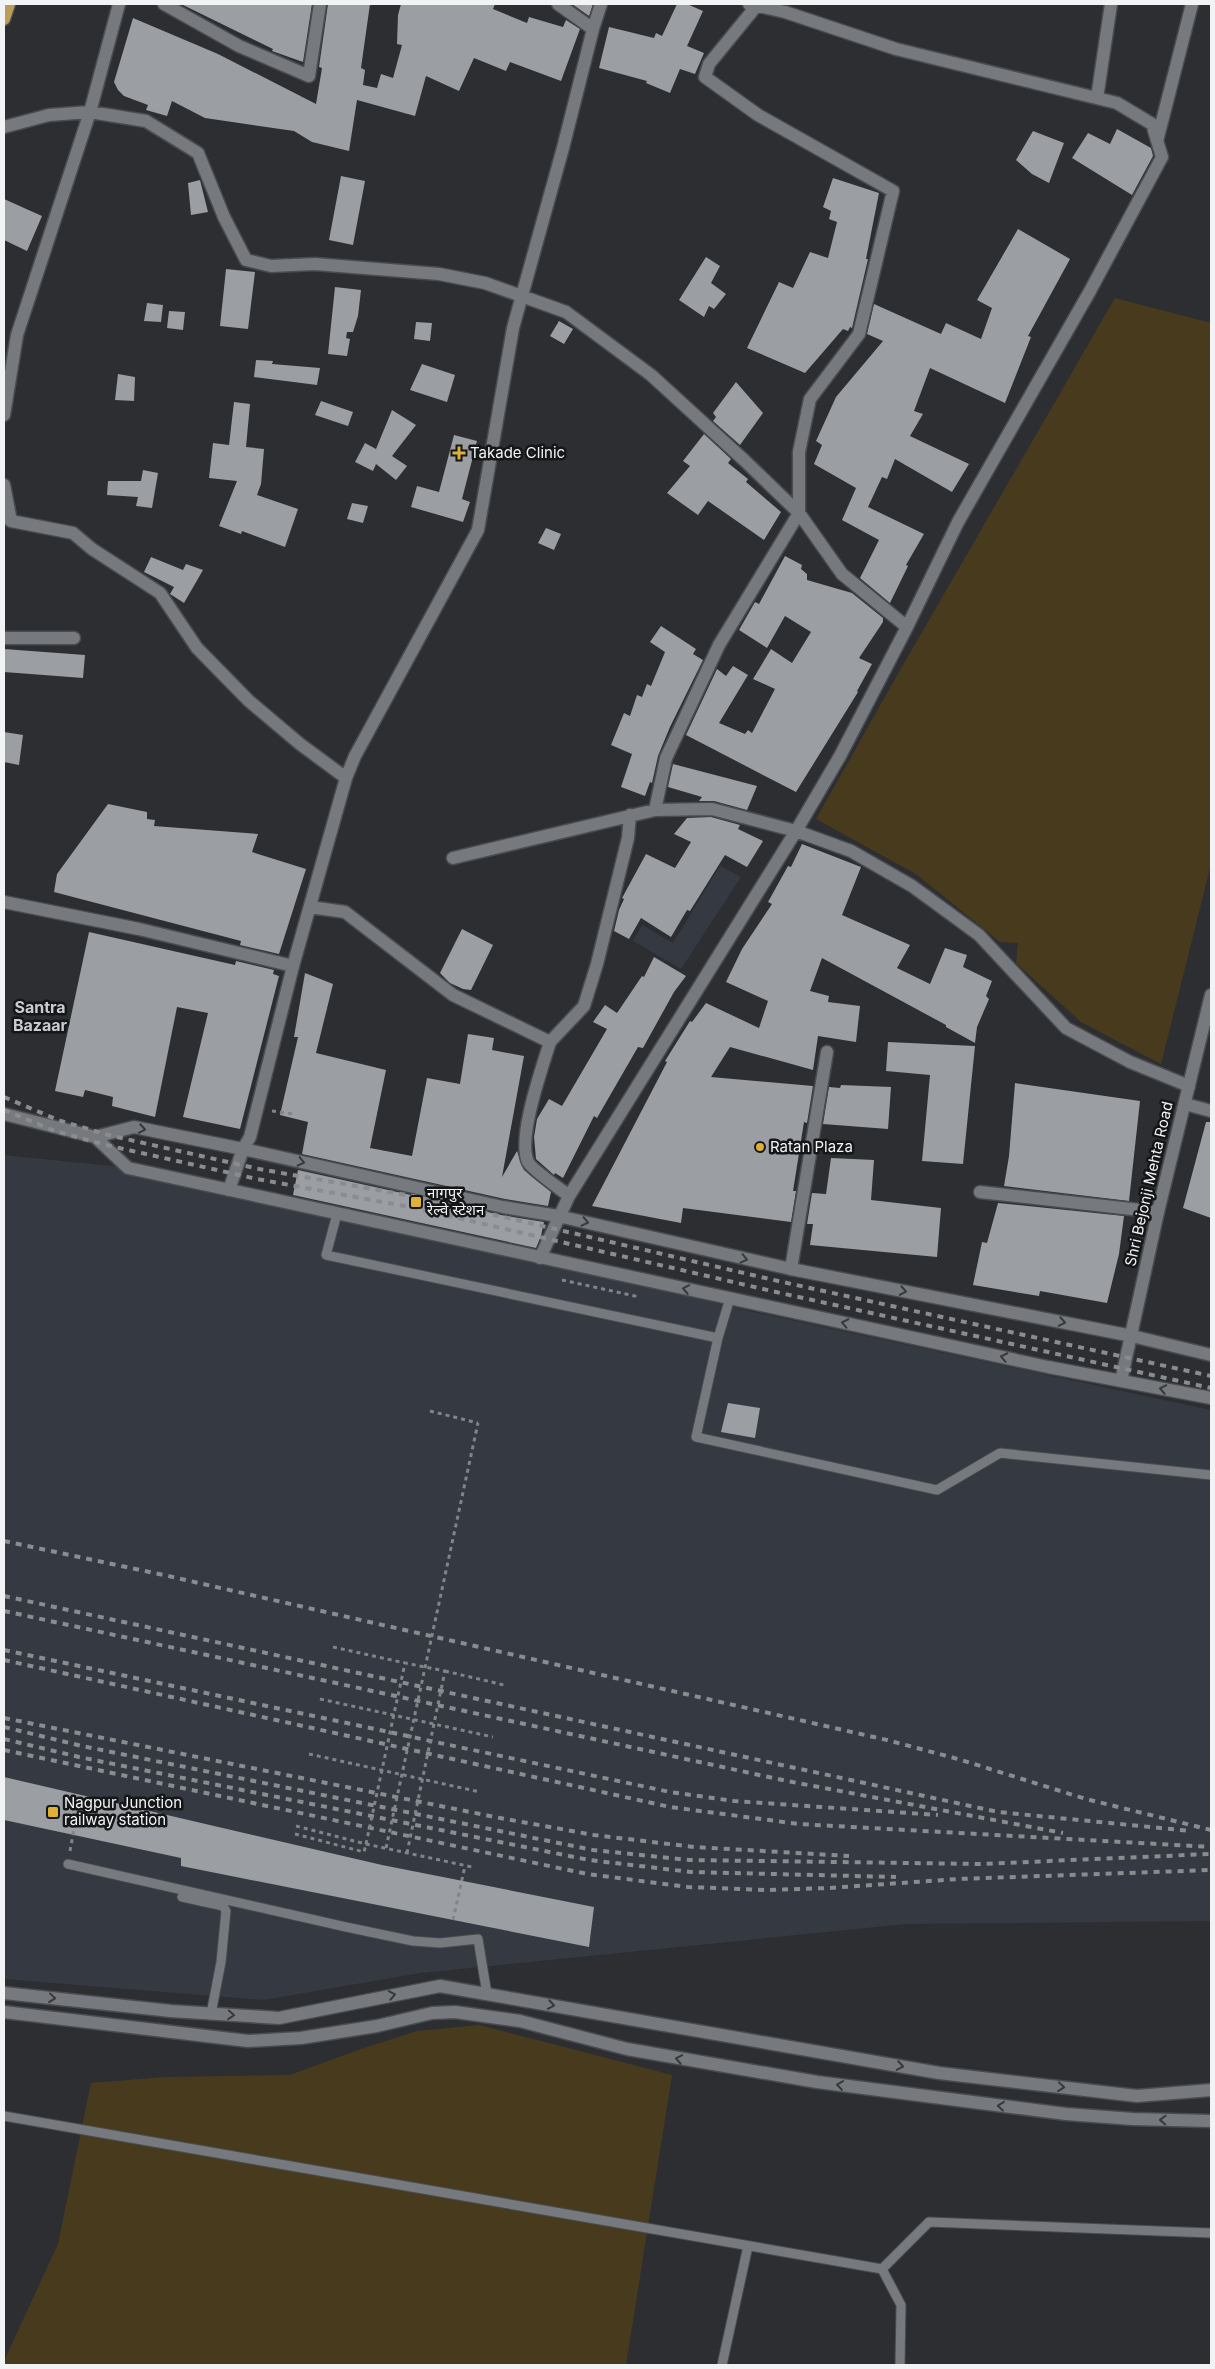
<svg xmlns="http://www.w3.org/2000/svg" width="1215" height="2369" font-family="Inter,'Noto Sans Devanagari',sans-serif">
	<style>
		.built { fill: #343942 }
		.green { fill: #483b1d }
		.building { fill: #9b9ea2 }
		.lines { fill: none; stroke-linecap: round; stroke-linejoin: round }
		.service-casing { stroke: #4a4b4f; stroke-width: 11 }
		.minor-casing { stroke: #4a4b4f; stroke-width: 15 }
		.tertiary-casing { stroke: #4a4b4f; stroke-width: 15 }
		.secondary-casing { stroke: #4a4b4f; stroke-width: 15 }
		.primary-casing { stroke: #4a4b4f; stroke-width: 15 }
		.path { stroke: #828487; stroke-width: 3; stroke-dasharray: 4 4; stroke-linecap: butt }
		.service { stroke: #76797d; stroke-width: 9 }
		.minor { stroke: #76797d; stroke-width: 12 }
		.tertiary { stroke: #76797d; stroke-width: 12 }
		.secondary { stroke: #76797d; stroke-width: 12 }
		.primary { stroke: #b99e58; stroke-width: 12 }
		.rail { stroke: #8a8c8f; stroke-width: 4; stroke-dasharray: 6 6; stroke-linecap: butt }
		.path-bridge { stroke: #828487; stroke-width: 3; stroke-dasharray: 4 4; stroke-linecap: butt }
		.oneway { stroke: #37393b }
		.poi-dot { fill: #e0b034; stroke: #151618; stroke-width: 2 }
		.labels { text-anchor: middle; stroke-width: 5; stroke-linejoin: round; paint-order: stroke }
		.poi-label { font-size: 15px; fill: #f1f3f5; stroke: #151618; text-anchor: start }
		.street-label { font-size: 15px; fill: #f1f3f5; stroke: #151618 }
		.neighbourhood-label { font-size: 16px; font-weight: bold; fill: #c8cbd0; stroke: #151618 }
	</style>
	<rect width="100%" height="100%" fill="#2c2e32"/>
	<!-- built -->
	<path class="built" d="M720 866 741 877 681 969 633 941 642 925 673 943Z
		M4 1155 179 1173 749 1311 1211 1410V1921L907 1924 421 1973 263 2000 4 1979Z"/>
	<!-- green -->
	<path class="green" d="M1115 298 1211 323V864L1161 1064 1081 1022 1016 963 1018 943 1000 942 916 874 816 819 899 672Z
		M479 2025 672 2075 626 2365H4V2361L58 2244 91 2083 166 2077 290 2075 358 2050 417 2031Z"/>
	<!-- building -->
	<path class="building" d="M181 4H312L303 62 272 51 273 49Z
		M328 4H370L361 68 365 70 363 85 377 88 381 74 393 78 402 45 397 44 398 15 401 4H495L493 9 527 23 529 17 563 27 566 20 580 29 561 81 510 62 506 71 474 58 459 91 426 76 415 116 357 100 349 151 312 142 294 131 205 118 172 101 167 116 146 110 148 105 124 96 118 90 114 82 133 18 218 54 316 104 322 68 319 67Z
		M572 4H593L589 16Z
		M677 4H687L703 11 687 46 704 53 695 74 680 69 670 93 646 83 647 81 599 68 609 27 654 38 656 33 662 36Z
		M1117 129 1151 148 1153 156 1132 195 1072 158 1088 133 1110 144Z
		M1033 131 1064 143 1049 183 1032 174 1016 160Z
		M341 176 365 181 353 245 329 240Z
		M833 178 879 193 866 259H868L852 328 850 327 848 331 843 329 805 373 747 348 779 282 793 288 810 252 828 258 837 222 829 219 831 211 823 207Z
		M200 180 208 212 191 215 188 183Z
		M4 199 42 216 27 251 4 240Z
		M1018 229 1070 259 1028 336 1031 337 1005 403 930 368 914 411 923 414 910 436 969 464 952 492 895 459 887 479 882 477 868 507 924 534 906 565 908 566 890 603 860 578 879 540 842 520 856 488 814 464 822 445 816 441 836 397 883 341 867 334 874 304 941 334 946 323 981 339 992 308 977 300Z
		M706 257 720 266 711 283 726 294 714 309 709 306 704 317 679 300Z
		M226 269 255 272 248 329 220 326Z
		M335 287 361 290 358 316 353 332H347L346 338 350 339 347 356 328 354Z
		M147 303 163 305 161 322 144 321Z
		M169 311 185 312 183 330 167 328Z
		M559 321 573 329 564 344 550 336Z
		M416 322 432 323 430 341 414 339Z
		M256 360 273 361 272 364 320 368 317 385 254 377Z
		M422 364 455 375 447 402 410 390Z
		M118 374 135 377 134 401 115 400Z
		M736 382 763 413 740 445 713 421 716 417 713 413Z
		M321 401 353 412 348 426 315 415Z
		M234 402 250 404 246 447 264 449 261 484 257 495 298 509 285 547 242 531 241 534 219 526 237 481 209 478 213 443 229 445Z
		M392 410 416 425 392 456 407 466 396 480 376 464 373 471 355 462 365 443 376 449Z
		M704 434 731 459 728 463 748 479 746 482 781 512 764 540 708 501 698 515 667 493 690 466 683 461Z
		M454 435 477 441 462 499 470 502 463 522 411 507 417 486 439 492Z
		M143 470 158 473 152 508 136 506 138 497 107 495 108 481H141Z
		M352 503 368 506 363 523 347 519Z
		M546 528 561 534 554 550 538 543Z
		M785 556 802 565 801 569 807 574V580L852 593 883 618V622L859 658 872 664 857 691 858 692 796 792 686 735 717 669 726 676 733 666 748 675 719 723 745 734 748 730 752 733 775 689 753 679 771 649 792 663 811 632 785 616 767 648 739 630 755 602 759 604Z
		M151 557 183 570 186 564 203 570 184 603 170 594 174 587 144 572Z
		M661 626 696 649 693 654 703 660 670 727 658 756 652 783 650 782 645 796 621 787 632 754 611 745 624 713 630 716 637 695 642 697 647 684 651 686 665 652 650 642Z
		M4 649 85 655 83 678 4 672Z
		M4 732 23 735 19 765 4 762Z
		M673 764 757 786 747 810 714 801H699L702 797 668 787Z
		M108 804 147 812V819L155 820 154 826 258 834 252 852 306 869 279 954 240 945 241 941 54 892 57 874Z
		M711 817 740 825 738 829 763 841 747 867 725 855 690 911 687 910 671 937 641 918 629 939 614 931 619 910 624 899 622 898 646 854 675 868 691 842 674 834 687 818Z
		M802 844 861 867 842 915 910 945 897 968 930 984 945 948 967 955 963 967 992 981 986 996 989 999 977 1027 975 1043 946 1027V1025L822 958 810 991 829 996 828 1002 860 1006 856 1042 818 1036 813 1070 730 1047 711 1077 813 1086 807 1123 804 1122 793 1191H796L791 1222 683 1208 681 1223 592 1206 667 1062 665 1061 690 1021 692 1022 706 1003 759 1028 768 1001 726 982 742 949 772 904 768 902 788 866 791 867Z
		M462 929 493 945 471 990 463 989 450 983 440 973Z
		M89 932 235 965 236 961 274 970 273 974 279 976 240 1129 183 1117 208 1013 177 1007 155 1117 112 1106 113 1097 85 1090 83 1097 55 1091Z
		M654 957 686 976 674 992 643 1048 638 1047 597 1118 594 1116 563 1178 555 1173 554 1175 536 1159 534 1137 537 1119 549 1099 562 1106 607 1029 593 1022 605 1005 617 1013 642 976 644 977Z
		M305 973 333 984 316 1053 386 1070 370 1148 412 1156 427 1078 460 1084 468 1034 494 1038 492 1050 524 1056 502 1177 517 1151 524 1170 551 1192 548 1206 505 1199 302 1154 308 1122 280 1115 298 1037H294Z
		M888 1042 975 1046 963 1164 922 1161 930 1075 886 1071Z
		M1015 1083 1140 1101 1129 1201 1004 1186 1009 1156Z
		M841 1085 891 1087 888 1129 823 1124 829 1087 840 1088Z
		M1206 1122H1211V1218L1183 1208Z
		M831 1158 874 1160 871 1200 941 1208 937 1257 810 1245 813 1224H807L812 1193 826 1194Z
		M298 1170 501 1215 544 1222 541 1236 536 1248 293 1195Z
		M998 1203 1124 1216 1119 1254 1107 1303 1040 1291 1039 1296 973 1285 982 1242 987 1243Z
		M728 1403 760 1408 755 1438 721 1432Z
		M4 1777 382 1865 594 1907 589 1947 181 1866V1858L4 1820Z"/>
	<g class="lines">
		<!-- service casing -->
		<g class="service-casing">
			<path id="service" d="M337 1214 326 1255 718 1338
				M730 1298 718 1338 696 1437 937 1490 1000 1453 1211 1475
				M68 1864 346 1927 413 1941 440 1943 478 1939 487 1994
				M185 1891 182 1897 223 1906 226 1911 221 1962 211 2014
				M4 2116 882 2269 929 2222 1211 2233
				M882 2269 901 2305 900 2365
				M722 2365 748 2246"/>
		</g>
		<!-- minor casing -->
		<g class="minor-casing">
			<path id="minor" d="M164 4 239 46 309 76 320 4
				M558 4 593 29
				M1097 98 1111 4
				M4 127 49 115 90 112 119 4
				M1157 141 1192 4
				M4 415 17 335 90 112 146 121 198 153 224 217 246 260 271 266 315 264 439 274 485 283 566 312 651 375 744 460 799 513 842 574 907 627
				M4 485 11 521
				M4 515 11 521 73 533 92 549 160 593 197 648 249 701 300 744 346 778
				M4 638H74
				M655 810 666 758 719 645 799 513V452L810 399 859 334 893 191 758 115 705 77 709 64 758 4
				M453 858 655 810 712 809 796 831 840 756 907 627 958 522 1090 291 1162 157 1152 124 1117 103 896 49 785 12 749 4
				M310 907 345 912 453 995 550 1042C542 1068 517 1138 528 1162 531 1169 562 1190 569 1196
				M293 966 346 778 355 756 478 530 513 328 563 148 593 29 601 4
				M550 1042 584 1006 597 964 628 838 630 815
				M1185 1104 1211 1111
				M980 1192 1158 1212
				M540 1258 569 1196 796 831 851 851 912 886 979 935 1066 1028 1130 1062 1189 1086
				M791 1269 827 1052"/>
		</g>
		<!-- tertiary casing -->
		<g class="tertiary-casing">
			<path id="tertiary" d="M4 902 139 929 293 966 250 1137 243 1149 229 1190"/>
		</g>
		<!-- secondary casing -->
		<g class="secondary-casing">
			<path id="secondary" d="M4 1114 95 1137 134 1127 243 1149 503 1207 558 1216 791 1269 1132 1336 1211 1355
				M95 1137 128 1168 1048 1367 1211 1398
				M1121 1381 1158 1212 1211 995
				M4 1993 171 2011 279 2018 440 1986 939 2073 1137 2096 1211 2090
				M4 2012 248 2041 301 2038 377 2026 432 2013 455 2012 520 2021 627 2049 817 2082 1066 2114 1133 2119 1211 2121"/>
		</g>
		<!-- primary casing -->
		<g class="primary-casing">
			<path id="primary" d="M4 19 9 4"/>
		</g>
		<!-- path -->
		<path class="path" d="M272 1111 293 1114
			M562 1280 635 1296 637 1292
			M430 1411 478 1423
			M333 1647 405 1663
			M445 1671 504 1685
			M320 1699 493 1737
			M309 1754 480 1792
			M296 1826 366 1844 472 1867
			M295 1834 364 1852 366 1844
			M70 1851 80 1796
			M453 1920 465 1866"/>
		<!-- service -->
		<use href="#service" class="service"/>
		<!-- minor -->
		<use href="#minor" class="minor"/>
		<!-- tertiary -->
		<use href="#tertiary" class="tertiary"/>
		<!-- secondary -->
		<use href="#secondary" class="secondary"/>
		<!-- primary -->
		<use href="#primary" class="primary"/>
		<!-- rail -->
		<path class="rail" d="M4 1097 58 1120 108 1135 259 1169 418 1197 778 1281 1211 1376
			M4 1110 55 1131 106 1145 257 1179 415 1208 776 1292 1211 1388
			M4 1541 168 1576 887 1740 958 1759 1086 1799 1211 1830
			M4 1596 998 1812 1191 1831
			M4 1611 787 1781 1063 1833
			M4 1650 670 1792 734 1801 938 1815
			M4 1660 670 1807 799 1824 1211 1847
			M4 1718 500 1818 594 1835 694 1847 849 1856
			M4 1727 82 1746 593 1850 689 1860 981 1864 1210 1854
			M4 1739 79 1757 589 1860 691 1872 896 1877
			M4 1750 587 1874 688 1887 767 1890 829 1888 958 1879 1211 1870"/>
		<!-- path-bridge -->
		<path class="path-bridge" d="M366 1844 405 1663 445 1671 407 1853
			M386 1848 478 1423"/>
	</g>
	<!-- one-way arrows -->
	<defs><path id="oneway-chevron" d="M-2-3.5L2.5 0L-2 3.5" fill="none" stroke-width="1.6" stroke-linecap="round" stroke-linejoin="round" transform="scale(1.25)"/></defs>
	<g class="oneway">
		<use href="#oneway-chevron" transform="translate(142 1129) rotate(10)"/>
		<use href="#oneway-chevron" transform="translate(301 1162) rotate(13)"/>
		<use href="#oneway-chevron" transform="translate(585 1222) rotate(13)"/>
		<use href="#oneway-chevron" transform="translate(744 1259) rotate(13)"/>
		<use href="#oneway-chevron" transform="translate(686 1289) rotate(-169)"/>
		<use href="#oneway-chevron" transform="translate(903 1291) rotate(11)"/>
		<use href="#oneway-chevron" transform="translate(1062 1322) rotate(11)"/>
		<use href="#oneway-chevron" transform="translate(845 1323) rotate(-168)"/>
		<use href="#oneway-chevron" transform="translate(1004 1357) rotate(-168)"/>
		<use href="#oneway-chevron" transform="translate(1163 1389) rotate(-169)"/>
		<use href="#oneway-chevron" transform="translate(392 1995) rotate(-11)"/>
		<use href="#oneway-chevron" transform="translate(52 1998) rotate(6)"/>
		<use href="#oneway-chevron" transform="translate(551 2005) rotate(10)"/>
		<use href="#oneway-chevron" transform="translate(231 2015) rotate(4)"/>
		<use href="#oneway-chevron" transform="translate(679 2059) rotate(-169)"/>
		<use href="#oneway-chevron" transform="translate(900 2066) rotate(10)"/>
		<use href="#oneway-chevron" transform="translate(840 2085) rotate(-172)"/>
		<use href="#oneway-chevron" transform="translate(1061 2087) rotate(6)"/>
		<use href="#oneway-chevron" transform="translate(1001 2106) rotate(-174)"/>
		<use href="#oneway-chevron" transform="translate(1163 2120) rotate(-178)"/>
	</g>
	<!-- markers -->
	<g class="poi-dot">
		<path d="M456.5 445.5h5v5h5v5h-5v5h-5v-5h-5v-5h5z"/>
		<circle cx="760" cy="1147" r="5"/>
		<rect x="410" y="1196" width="12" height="12" rx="2.5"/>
		<rect x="47" y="1806" width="12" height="12" rx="2.5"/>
	</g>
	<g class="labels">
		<!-- poi labels -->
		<g class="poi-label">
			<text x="470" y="458">Takade Clinic</text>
			<text x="770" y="1152">Ratan Plaza</text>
			<text x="427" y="1198">नागपुर<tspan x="427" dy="17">रेल्वे स्टेशन</tspan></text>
			<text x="64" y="1808">Nagpur Junction<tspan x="64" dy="17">railway station</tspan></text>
		</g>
		<!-- street labels -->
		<g class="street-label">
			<text transform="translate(1149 1184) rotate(-77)" y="5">Shri Bejonji Mehta Road</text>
		</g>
		<!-- neighbourhood labels -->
		<g class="neighbourhood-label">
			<text x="40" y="1013">Santra<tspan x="40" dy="18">Bazaar</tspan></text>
		</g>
	</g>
	<!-- border -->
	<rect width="1215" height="2369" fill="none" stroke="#f1f3f5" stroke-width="10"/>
</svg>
